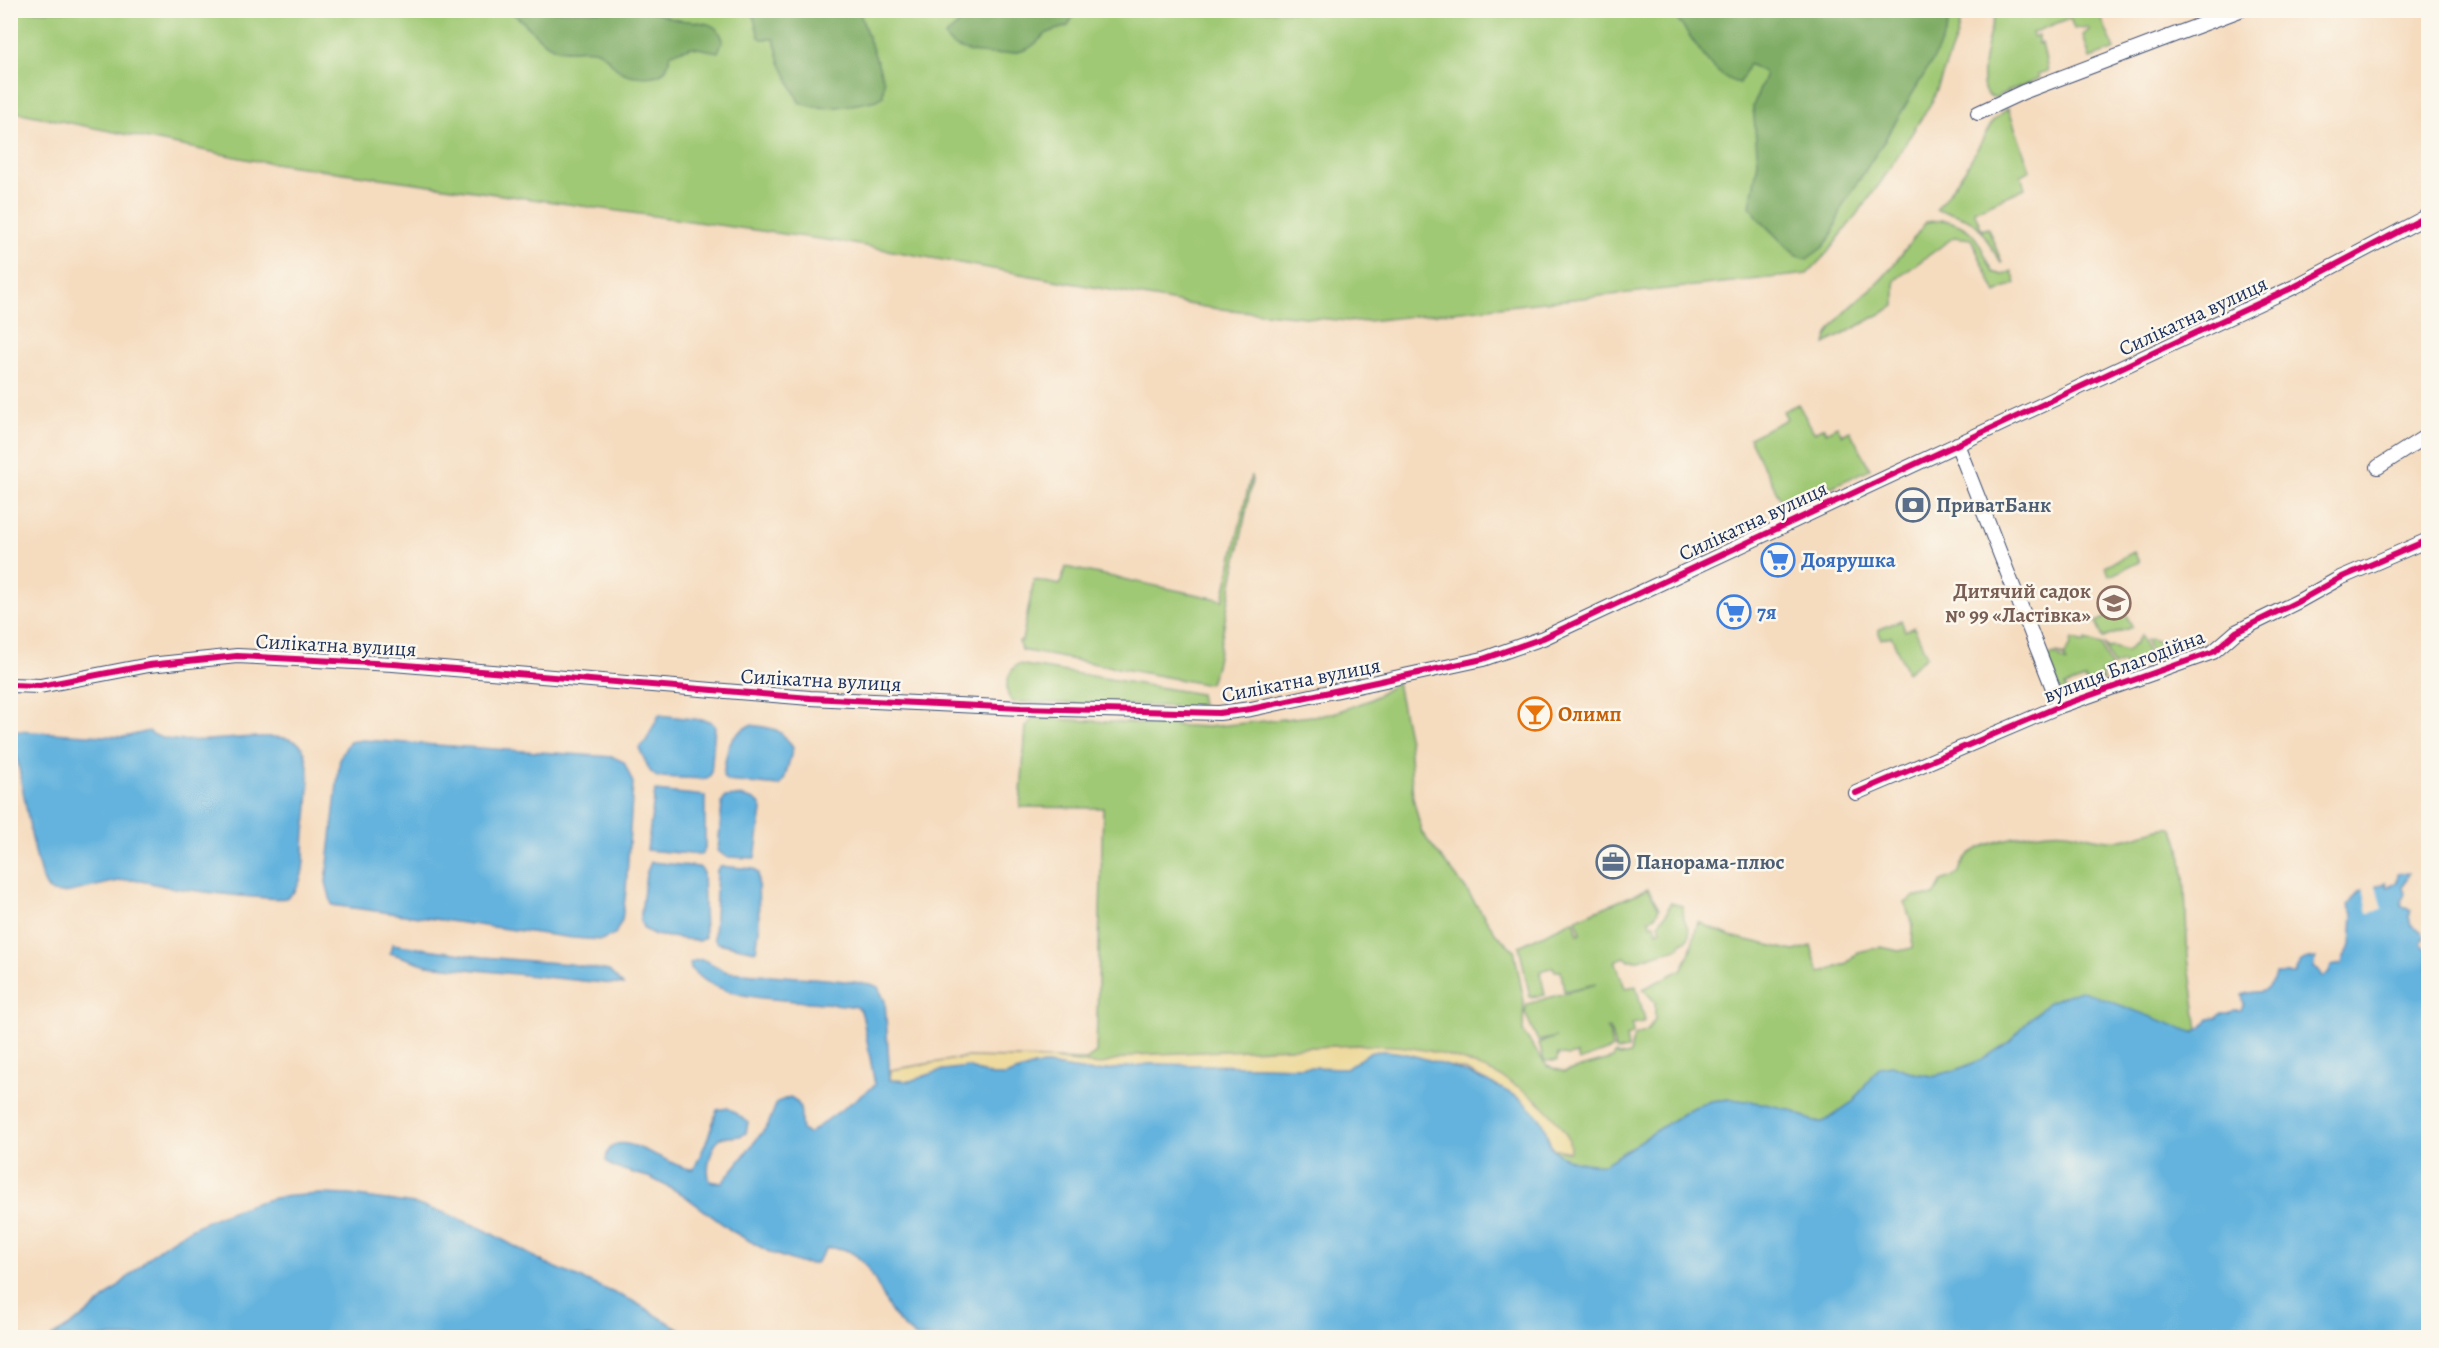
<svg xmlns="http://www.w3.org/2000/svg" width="2439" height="1348" font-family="Alegreya,serif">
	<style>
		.green { fill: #a0c974; stroke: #5e7c69; stroke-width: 1.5 }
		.forest { fill: #80ad66; stroke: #4e6e62; stroke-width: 1.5 }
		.sand { fill: #eeda9e; stroke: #84847e; stroke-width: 1.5 }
		.water { fill: #64b3de; stroke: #40719e; stroke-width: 1.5 }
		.pier { fill: #f5dcbf }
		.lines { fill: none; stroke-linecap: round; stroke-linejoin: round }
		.minor-casing { stroke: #3c496d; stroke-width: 16 }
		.minor { stroke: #fff; stroke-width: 14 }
		.cycleway-casing { stroke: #fbf7ec; stroke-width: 10 }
		.cycleway { stroke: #d6006c; stroke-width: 6 }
		.labels { text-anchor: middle; stroke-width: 5; stroke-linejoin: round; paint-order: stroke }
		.street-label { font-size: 21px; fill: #1b2f5e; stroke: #fbf7ec }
		.service-label { font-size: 21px; font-weight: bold; fill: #4e5e75; stroke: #fbf7ec; text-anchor: start }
		.shop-label { font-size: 21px; font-weight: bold; fill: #366cbe; stroke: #fbf7ec; text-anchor: start }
		.education-label { font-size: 21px; font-weight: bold; fill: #785e54; stroke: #fbf7ec; text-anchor: end }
		.food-label { font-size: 21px; font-weight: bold; fill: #c56008; stroke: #fbf7ec; text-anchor: start }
	</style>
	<rect width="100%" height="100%" fill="#fbf7ec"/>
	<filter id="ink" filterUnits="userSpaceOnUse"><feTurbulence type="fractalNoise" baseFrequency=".0167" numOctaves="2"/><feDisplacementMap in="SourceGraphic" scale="12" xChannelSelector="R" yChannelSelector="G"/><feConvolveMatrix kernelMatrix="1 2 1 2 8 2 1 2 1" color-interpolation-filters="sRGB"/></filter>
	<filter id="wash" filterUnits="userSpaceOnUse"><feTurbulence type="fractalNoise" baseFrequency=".008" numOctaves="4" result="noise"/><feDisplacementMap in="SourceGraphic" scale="24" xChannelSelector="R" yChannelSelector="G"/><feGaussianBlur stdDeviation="1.35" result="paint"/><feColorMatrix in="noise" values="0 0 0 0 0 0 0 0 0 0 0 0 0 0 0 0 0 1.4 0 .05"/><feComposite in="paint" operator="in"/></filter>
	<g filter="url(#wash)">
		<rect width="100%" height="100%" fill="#f5dcbf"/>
		<!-- green -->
		<path class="green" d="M10 11H1962L1957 35 1933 100 1881 182 1828 252 1807 274 1358 322 1210 308 848 243 251 160 11 111Z
			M1996 11H2098L2115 49 2090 58 2083 35 2089 30 2088 27 2074 29 2070 18 2032 33 2033 37 2038 35V44L2042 43 2048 71 2038 74 2040 78 1999 95V98L1989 96 1984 90C1979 64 1989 36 1996 11Z
			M2008 108 2030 170 2021 175 2025 188 1974 211 1982 230 1988 228 2002 263H2001C1977 226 1983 219 1936 210L1965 170 1993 121Z
			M1944 220C1977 227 1979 244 1993 272L2003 275 2012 271 2016 283 1996 293 1971 239 1954 237 1895 280V306L1825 344C1829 318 1870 294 1886 274 1900 257 1913 239 1926 222Z
			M1798 404 1814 432 1824 427 1826 432 1837 426 1842 435 1850 431 1870 469 1785 508 1749 438 1787 419 1783 411Z
			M1251 475 1252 481 1216 666 1210 683 1204 684 1021 650 1019 641H1022L1034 580 1060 585 1066 567 1223 600Z
			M2134 552 2139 562 2110 576 2105 566Z
			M2124 609 2132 627 2103 638 2096 622Z
			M1901 620 1905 631 1914 627 1927 656 1907 672 1891 636 1881 639 1878 630Z
			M2141 635 2148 656 2135 662 2136 666 2126 670 2123 662 2113 666 2104 645 2109 648 2113 647 2126 651 2135 644Z
			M2072 639 2085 643 2086 640 2101 645 2111 669 2101 673 2104 681 2100 679 2090 683 2089 687 2085 679 2065 686 2068 695 2060 690 2048 657 2054 654 2066 662 2065 657 2056 653 2065 655 2068 648H2070Z
			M2151 639 2166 645 2169 654 2161 657 2158 652 2151 654 2146 640Z
			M1018 664 1200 694 1202 705 1193 707 1013 702C1002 693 1007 672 1018 664Z
			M1397 683 1409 741 1413 798 1422 833 1465 888 1497 935 1514 950 1524 1001 1523 1032 1547 1066 1564 1072 1613 1058 1615 1054 1619 1056 1630 1054 1632 1042 1636 1035 1647 1031 1655 1019V1002L1643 989 1681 970 1689 955 1698 922 1730 936 1794 951 1811 946 1819 973 1846 964 1858 952 1881 947 1899 951 1912 948 1913 927 1905 903 1915 896H1934L1942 881 1958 874C1960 869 1962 862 1966 858 1978 841 2046 829 2066 832 2084 834 2101 842 2120 840 2139 839 2154 826 2172 828 2188 849 2185 927 2188 957 2191 981 2195 1006 2198 1031L2191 1033 2031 1018 2010 1041 1983 1059 1954 1071 1932 1076 1917 1074 1891 1065 1881 1067 1872 1075 1854 1101 1823 1122H1814L1791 1110 1731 1099 1710 1101 1690 1109 1639 1142 1565 1195 1522 1089 1495 1074 1464 1061 1359 1045 1137 1055 1099 1065 1052 1059 1086 1060 1096 1053 1103 808 1020 807 1026 726 1034 718 1207 727 1331 714 1370 700Z
			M1648 889 1659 908 1656 915 1649 920 1651 925 1655 924 1657 932 1661 930 1659 922 1667 913 1670 903 1683 906C1683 911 1683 917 1685 921 1690 931 1693 939 1680 944V947L1639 960H1628L1625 957 1615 961 1625 988 1636 986 1645 1020 1644 1022 1632 1024 1633 1034 1626 1037 1628 1049 1618 1051 1615 1049 1610 1028 1607 1029 1609 1031 1612 1049 1579 1061 1577 1054 1568 1056 1558 1054 1557 1061H1544L1539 1043 1556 1037 1538 1041 1525 1013 1527 1004 1596 984 1564 991 1561 971H1555L1553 967 1540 971 1545 995 1530 997 1519 946 1574 920 1578 934 1581 933 1576 919Z"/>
		<!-- forest -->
		<path class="forest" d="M509 11H652C659 14 667 18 674 19 694 24 716 17 723 40L718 52 692 47 672 53C668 58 669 65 665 70 656 81 627 77 617 69 610 63 606 54 597 51 583 47 569 53 555 48 535 40 527 21 509 11Z
			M752 11H859L884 81 883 96 877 100C853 105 822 113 799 102L780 62 774 39H762L759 37Z
			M957 11H1076L1068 26C1060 29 1052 30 1046 34 1039 39 1035 46 1027 49 1009 57 953 57 945 36L960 23Z
			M1668 11H1951L1946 32 1934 58 1881 146 1843 205 1831 237 1822 248 1807 259 1797 256 1788 248 1756 216 1750 206 1758 162 1753 106 1765 76 1764 72 1749 64 1740 83C1708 79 1692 29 1668 11Z"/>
		<!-- sand -->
		<path class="sand" d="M1359 1045C1374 1046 1390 1045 1405 1047 1455 1053 1524 1079 1556 1120 1565 1133 1570 1136 1570 1152L1552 1148 1542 1122 1522 1100 1465 1070 1389 1052 1346 1068 1149 1064 1094 1072 1047 1065 1034 1066 1005 1076H992L980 1071 943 1070 910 1081 890 1080 891 1070 968 1057 1052 1059 1099 1065 1137 1055Z"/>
		<!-- water -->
		<path class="water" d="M659 715 710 721 715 726 711 774 707 779 657 777 650 771 639 748 646 741Z
			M750 725C773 728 780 727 793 748L784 780 780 786 727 781 723 776C727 751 726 738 750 725Z
			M15 731 124 737 149 731C174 756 285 721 302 747 313 764 308 812 305 832 303 851 307 871 296 889 294 892 289 897 286 898 277 900 262 897 254 897 225 895 197 891 168 887 155 884 141 880 128 880 109 880 60 900 49 890 34 877 21 765 12 737Z
			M363 740 613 757 624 762 633 783 626 891 622 920 615 934 601 940 573 938 332 905 326 882 340 758 349 742Z
			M655 791 705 796V849L701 855 647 850Z
			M739 796C749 799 759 798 762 810L755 858 726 857 718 851 722 803 725 797Z
			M651 862 699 867 703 871 705 937 699 941 655 935 644 929 640 921 646 874Z
			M720 866 754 869 758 873 759 930 756 951 718 943 714 939 717 870Z
			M2407 872 2409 873 2403 888 2405 893 2401 905 2411 911 2409 917 2411 925 2421 931 2424 937 2421 943 2428 951V1337H916C906 1329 897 1322 890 1310 875 1283 865 1244 827 1248L816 1263 812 1264 800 1263 771 1253 732 1231 682 1194 651 1178 613 1167 606 1161C609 1116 673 1172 694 1169L708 1138 717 1110 728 1108 748 1122 746 1133 740 1136 719 1138C711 1150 705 1168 710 1181L722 1183 768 1125 777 1102 790 1097C805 1104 799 1116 802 1130L808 1134 875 1085 863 1018 861 1011 856 1007C807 997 727 1008 691 969L690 963C704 953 714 968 728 972L826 979 871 984 878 987 885 1001 890 1080 910 1081 943 1070 968 1067 992 1076H1005L1034 1066 1047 1065 1093 1072 1149 1064 1346 1068C1355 1065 1361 1057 1369 1053 1397 1042 1497 1082 1521 1100 1528 1105 1539 1116 1543 1123 1547 1131 1547 1143 1553 1149 1566 1162 1588 1165 1605 1164L1690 1109 1711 1101 1731 1099 1761 1103 1791 1110 1814 1122H1823L1854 1101 1872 1075 1881 1067 1891 1065 1917 1074 1932 1076 1954 1071 1983 1059 2010 1041 2031 1018 2049 1002 2080 990 2194 1033 2203 1028 2209 1019 2217 1018 2220 1014H2229L2234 1010H2241L2244 1004 2242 995C2258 988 2269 999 2275 974H2294C2300 962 2301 959 2316 958L2314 968 2318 969 2322 977 2329 973 2331 966 2342 964 2343 958 2351 946 2353 914 2348 905 2360 891 2386 883 2388 887 2397 883 2398 874Z
			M392 944 483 957 570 964 609 971 623 985 427 965 390 953Z
			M321 1194 350 1195 414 1204 445 1213 483 1229 547 1264 633 1301 692 1337H51C93 1315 119 1284 154 1253 183 1228 238 1206 275 1198 290 1195 306 1195 321 1194Z"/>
		<!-- pier -->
		<path class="pier" d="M2376 885 2382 910 2368 913 2363 887Z"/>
	</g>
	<g filter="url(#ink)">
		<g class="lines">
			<!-- minor casing -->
			<g class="minor-casing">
				<path id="minor" d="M1978 113 2023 92 2240 10
					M1957 444 2060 706
					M2378 467 2428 435
					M10 685 40 686 149 665 237 656 393 664 810 698 1021 708 1219 713 1251 709 1483 659 1543 638 2294 287 2428 216
					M1856 793 2060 706 2213 652 2236 632 2299 601 2340 578 2428 540"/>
			</g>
			<!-- minor -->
			<use href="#minor" class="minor"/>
			<!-- cycleway casing -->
			<g class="cycleway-casing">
				<path id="cycleway" d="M10 685 40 686 149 665 237 656 393 664 810 698 1021 708 1219 713 1251 709 1483 659 1543 638 2294 287 2428 216
					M1856 793 2060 706 2213 652 2236 632 2299 601 2340 578 2428 540"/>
			</g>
			<!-- cycleway -->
			<use href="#cycleway" class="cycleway"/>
		</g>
	</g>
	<!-- icons -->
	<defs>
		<g id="bank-ring" transform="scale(1.725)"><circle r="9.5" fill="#fbf7ec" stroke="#5c6f8a" stroke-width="1.5"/><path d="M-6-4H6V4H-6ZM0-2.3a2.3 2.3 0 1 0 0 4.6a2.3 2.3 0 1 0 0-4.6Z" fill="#5c6f8a"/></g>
		<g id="supermarket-ring" transform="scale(1.725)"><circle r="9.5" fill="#fbf7ec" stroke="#3f7fe0" stroke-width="1.5"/><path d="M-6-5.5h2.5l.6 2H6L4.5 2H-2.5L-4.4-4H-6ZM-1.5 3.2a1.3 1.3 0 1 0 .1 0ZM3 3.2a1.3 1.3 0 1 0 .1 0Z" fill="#3f7fe0"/></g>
		<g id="school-ring" transform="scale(1.725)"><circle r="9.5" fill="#fbf7ec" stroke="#8d6e63" stroke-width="1.5"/><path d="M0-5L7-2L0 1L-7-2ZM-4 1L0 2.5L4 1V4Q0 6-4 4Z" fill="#8d6e63"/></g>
		<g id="bar-ring" transform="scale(1.725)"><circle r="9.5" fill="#fbf7ec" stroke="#e8710a" stroke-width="1.5"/><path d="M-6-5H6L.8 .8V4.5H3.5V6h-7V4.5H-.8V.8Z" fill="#e8710a"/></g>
		<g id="office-ring" transform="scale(1.725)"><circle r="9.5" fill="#fbf7ec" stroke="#5c6f8a" stroke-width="1.5"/><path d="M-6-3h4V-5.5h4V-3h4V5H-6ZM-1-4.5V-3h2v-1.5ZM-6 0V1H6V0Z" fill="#5c6f8a"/></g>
	</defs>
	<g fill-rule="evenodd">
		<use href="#bank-ring" x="1913" y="505"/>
		<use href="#supermarket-ring" x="1778" y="560"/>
		<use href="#school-ring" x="2114" y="603"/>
		<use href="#supermarket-ring" x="1734" y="612"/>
		<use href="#bar-ring" x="1535" y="714"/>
		<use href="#office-ring" x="1613" y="862"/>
	</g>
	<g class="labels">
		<!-- street labels -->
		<g class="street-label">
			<text transform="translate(2193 316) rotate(-25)" y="7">Силікатна вулиця</text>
			<text transform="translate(1753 521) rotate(-25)" y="7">Силікатна вулиця</text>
			<text transform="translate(336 645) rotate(3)" y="7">Силікатна вулиця</text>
			<text transform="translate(2124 666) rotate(-21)" y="7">вулиця Благодійна</text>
			<text transform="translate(821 680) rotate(3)" y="7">Силікатна вулиця</text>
			<text transform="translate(1301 680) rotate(-11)" y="7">Силікатна вулиця</text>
		</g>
		<!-- service labels -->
		<g class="service-label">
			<text x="1936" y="512">ПриватБанк</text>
			<text x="1636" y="869">Панорама-плюс</text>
		</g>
		<!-- shop labels -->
		<g class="shop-label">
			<text x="1801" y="567">Доярушка</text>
			<text x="1757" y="619">7я</text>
		</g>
		<!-- education labels -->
		<g class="education-label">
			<text x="2091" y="598">Дитячий садок<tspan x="2091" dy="24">№ 99 «Ластівка»</tspan></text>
		</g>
		<!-- food labels -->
		<g class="food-label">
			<text x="1558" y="721">Олимп</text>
		</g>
	</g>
	<!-- margin -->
	<rect width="2439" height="1348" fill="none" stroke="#fbf7ec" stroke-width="36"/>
</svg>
